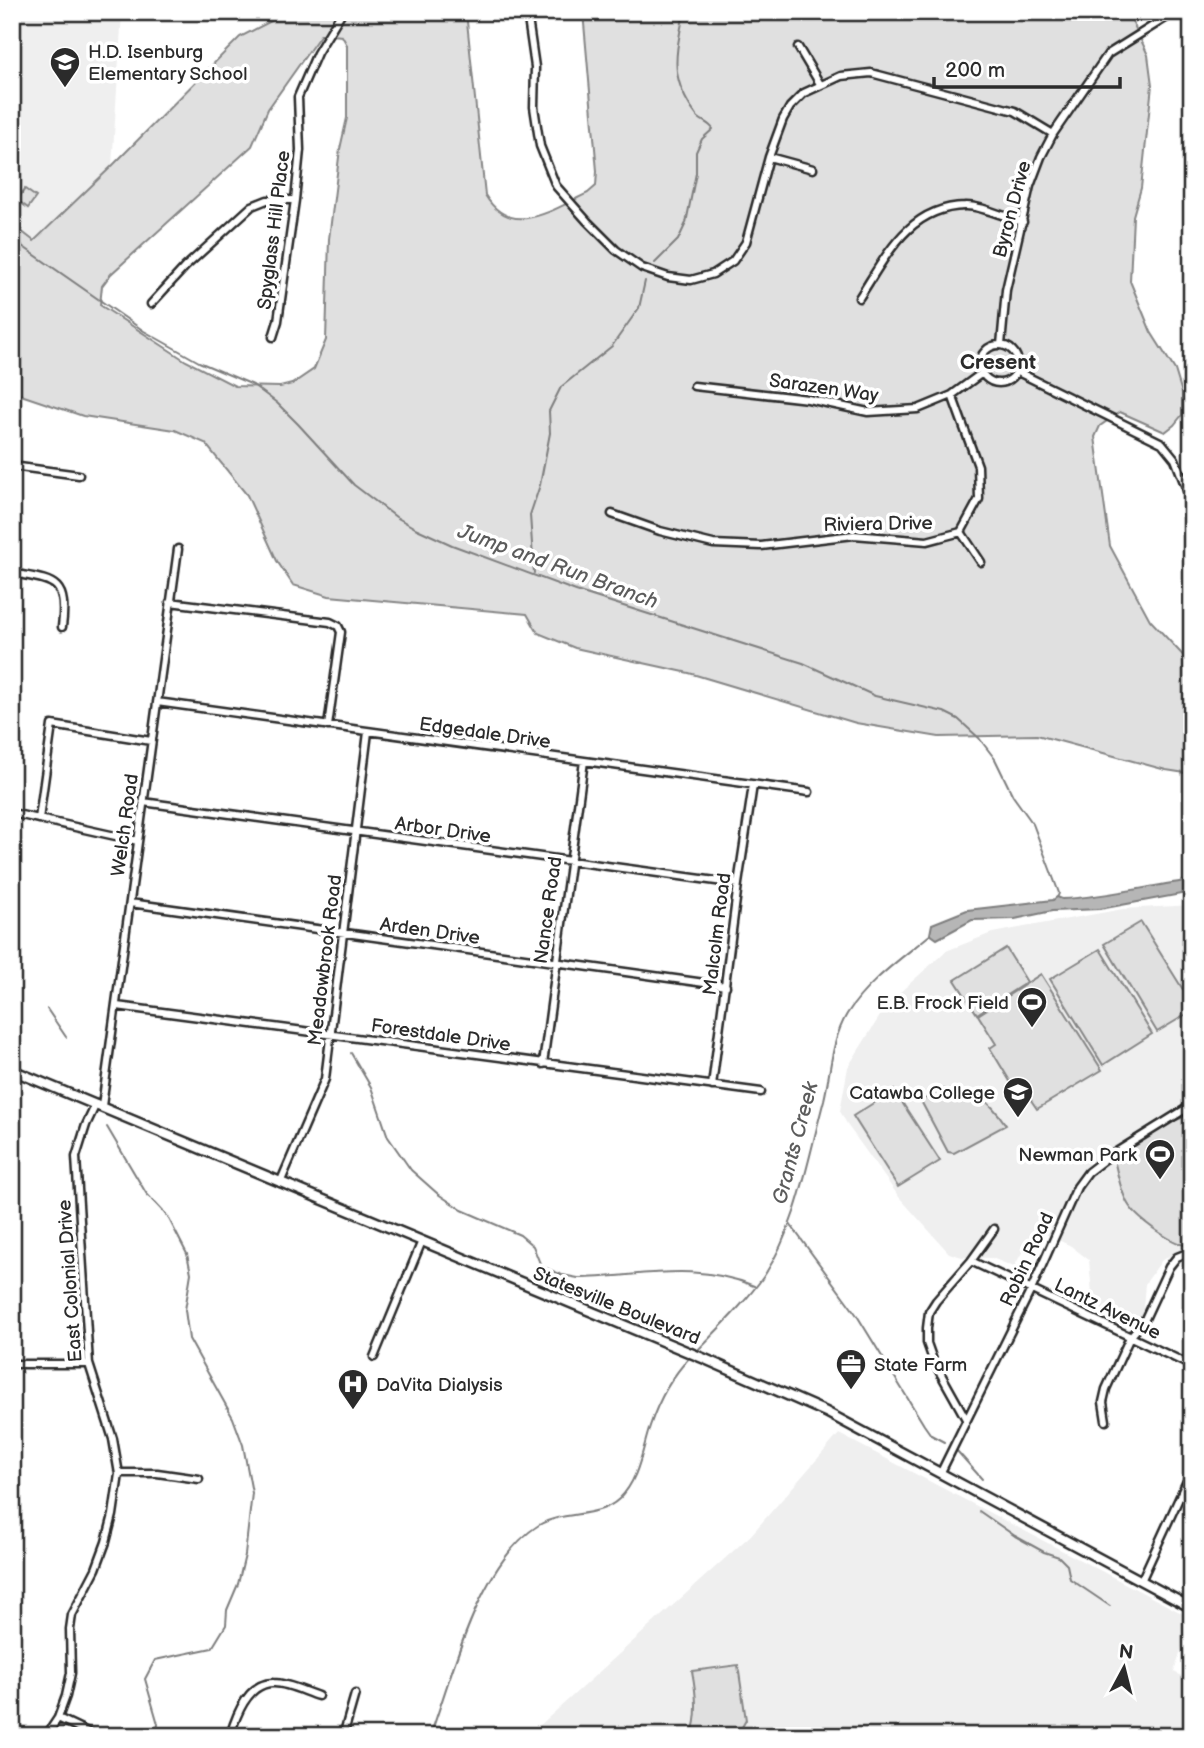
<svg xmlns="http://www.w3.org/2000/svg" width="1204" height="1748" font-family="'Balsamiq Sans',sans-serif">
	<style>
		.built { fill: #efefef }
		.green { fill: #e0e0e0; stroke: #868686; stroke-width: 2; fill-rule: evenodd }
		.water { fill: #b6b6b6; stroke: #7e7e7e; stroke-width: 2 }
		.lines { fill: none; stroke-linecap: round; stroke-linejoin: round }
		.stream { stroke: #7e7e7e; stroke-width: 2 }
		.minor-casing { stroke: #2b2b2b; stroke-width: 11 }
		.secondary-casing { stroke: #2b2b2b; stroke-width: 13 }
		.minor { stroke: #fff; stroke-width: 6 }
		.secondary { stroke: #fff; stroke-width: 8 }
		.labels { text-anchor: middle; stroke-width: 7; stroke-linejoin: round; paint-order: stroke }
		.poi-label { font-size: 19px; fill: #2b2b2b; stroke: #fff; text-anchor: start }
		.street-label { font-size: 19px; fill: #2b2b2b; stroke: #fff }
		.neighbourhood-label { font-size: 21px; font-weight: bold; fill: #2b2b2b; stroke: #fff }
		.water-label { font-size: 21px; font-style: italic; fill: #5c5c5c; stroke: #fff }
	</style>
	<rect width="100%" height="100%" fill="#fff"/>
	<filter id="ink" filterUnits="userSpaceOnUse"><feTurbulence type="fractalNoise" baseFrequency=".0143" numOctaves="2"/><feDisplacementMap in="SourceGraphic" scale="14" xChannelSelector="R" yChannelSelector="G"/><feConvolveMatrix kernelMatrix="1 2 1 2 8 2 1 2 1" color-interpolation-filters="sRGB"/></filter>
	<g filter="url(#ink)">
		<!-- built -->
		<path class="built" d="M12 12H122L112 166 33 241 12 224Z
			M1192 905V1248L1183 1249 1162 1260 1145 1284 1142 1319 1126 1327 1096 1312 1093 1305 1089 1260 1071 1246 1035 1229 1014 1267 992 1258 962 1257 949 1253 899 1197 848 1126 840 1111 848 1067 888 1003 946 951 992 933 1123 909Z
			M839 1434 1191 1618 1174 1672 1192 1681V1736H528L751 1535Z"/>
		<!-- green -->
		<path class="green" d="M283 12H466L485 195C512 240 553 209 588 193L596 186 597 171 583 12H1128L1148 55 1152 85 1141 188 1133 216 1130 281 1151 332 1175 370 1182 393V415L1174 425 1165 432 1120 412 1100 426 1095 437 1110 546 1150 620 1192 665V774L1166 770 1037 735 939 737 856 723 689 673 575 648 538 633 527 614 329 596 293 585 277 561 247 495 205 443 175 430 83 416 12 392V224L34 241 112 166 240 37 281 16ZM321 34 342 36 347 45V118L340 149 329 239 326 340 314 369 292 384 280 387 235 386 186 361 100 305 102 286 111 274 252 146 268 109Z
			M25 189 36 197 28 208 17 200Z
			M1141 922 1192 1004V1011L1157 1032 1104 944Z
			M1006 948 1027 982 977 1014 955 980Z
			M1100 949 1152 1034 1103 1065 1050 979Z
			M1041 974 1102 1070 1037 1109 1022 1087 1016 1091 990 1048 996 1044 978 1015Z
			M940 1089C975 1090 987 1096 1006 1125L954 1153 948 1152 921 1101Z
			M894 1090 940 1161 898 1187 853 1116Z
			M1192 1103V1246C1175 1247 1137 1219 1128 1204 1120 1190 1117 1171 1113 1155L1149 1130 1187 1116Z
			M738 1665 746 1720 737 1736H691C699 1716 696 1692 692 1671Z"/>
		<!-- water -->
		<path class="water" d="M1192 880V892L1100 909 1052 911 1015 919 972 920 937 939 930 934 932 924 967 910 1053 900 1057 897 1062 899C1106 897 1148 886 1192 880Z"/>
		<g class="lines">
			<!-- stream -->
			<path class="stream" d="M12 239 144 331 199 362 253 385 277 403 298 424 354 485 396 517 415 528 452 545 576 591 803 663 875 696 944 712 958 719 979 738 995 759 1013 796 1033 824 1059 893 1058 896
				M655 263 678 240 686 223 696 173V152L702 139 713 129C708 122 700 121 696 115 668 76 676 55 684 12
				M534 573 530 515 540 485 550 433 549 411 561 387 612 346 639 308 645 281
				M47 1009 66 1037
				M351 1053 371 1087 388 1137 411 1170 438 1194 462 1210 520 1235 533 1246 541 1266 562 1275 578 1278C640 1277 694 1261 754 1286
				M107 1127 146 1193 168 1217 187 1254 191 1273 185 1310 189 1339 233 1418 243 1445 252 1493 245 1555 238 1584 227 1610 226 1625 212 1648 155 1660 145 1679 158 1724 156 1736
				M790 1224 856 1314 924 1425 931 1435 944 1442
				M697 1351C720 1327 745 1303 764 1276 798 1224 808 1159 824 1100 831 1071 831 1041 847 1014 868 981 902 958 931 934
				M957 1451 982 1479
				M979 1511 1015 1536 1044 1552 1059 1557 1067 1565 1070 1579 1110 1606
				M430 1736C453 1673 479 1562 539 1525 564 1510 598 1519 619 1499 639 1480 642 1450 650 1426 659 1399 671 1377 690 1357"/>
			<!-- minor casing -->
			<g class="minor-casing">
				<path id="minor" d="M527 12 535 67 534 107 540 146 556 186 587 221 616 250 642 268 668 277 691 280 713 274 733 261 746 242 769 157 783 119 790 107 804 93 841 76 871 73 1015 111 1053 134
					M798 47 820 84
					M769 157 813 169
					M859 298C886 257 908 207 965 206 980 205 1007 218 1023 222
					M151 304 185 267 252 206 267 200H295
					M273 337 278 321 295 200 300 150 298 97 317 53 342 12
					M1001 345 1006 290 1030 186 1041 157 1053 134 1108 54 1175 12
					M980 364a19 19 0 1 1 38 0a19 19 0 1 1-38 0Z
					M1016 371 1162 443 1175 459 1192 503
					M694 386 808 399 868 412 918 409 952 395 982 373
					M12 466 79 475
					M612 514 660 531 713 544 761 546 854 535 927 541 961 532 979 499 978 466 952 395
					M961 532 981 562
					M12 573C54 581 68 579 62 627
					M170 602 330 622 338 626 341 632 328 726
					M157 702 809 792
					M143 802 738 884
					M12 813 138 841
					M39 819 52 725 151 741
					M130 903 726 986
					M117 1006 761 1092
					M543 1064 584 761
					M712 1086 738 884 753 785
					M102 1106 178 549
					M280 1183 325 1079 368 732
					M971 1261 1192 1366
					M374 1357 422 1241
					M12 1364H89
					M966 1419 933 1360 927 1343V1328L929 1312 936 1301 971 1261 994 1229
					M1106 1421 1103 1402 1106 1389 1130 1337 1144 1321 1169 1267 1177 1257 1192 1251
					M941 1472 1032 1288 1077 1187 1088 1172 1105 1159 1192 1105
					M119 1473H157L199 1479
					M1141 1581 1192 1470
					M58 1718 96 1736
					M46 1736 58 1718 66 1696 71 1673 70 1629 72 1615 96 1569 106 1542 113 1515 119 1474 113 1439 89 1364 76 1157 86 1125 96 1104
					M230 1736C236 1715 248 1682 274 1683 288 1683 305 1692 318 1696
					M343 1736 355 1694"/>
			</g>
			<!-- secondary casing -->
			<g class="secondary-casing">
				<path id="secondary" d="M12 1070 705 1359 826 1412 1192 1608"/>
			</g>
			<!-- minor -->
			<use href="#minor" class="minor"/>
			<!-- secondary -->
			<use href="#secondary" class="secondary"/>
		</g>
	</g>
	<!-- icons -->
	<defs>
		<g id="school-pin" transform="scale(1.575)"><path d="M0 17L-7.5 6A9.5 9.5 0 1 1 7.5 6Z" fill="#2b2b2b" stroke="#fff"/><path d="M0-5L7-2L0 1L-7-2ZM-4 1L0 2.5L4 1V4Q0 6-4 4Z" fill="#fff"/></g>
		<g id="stadium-pin" transform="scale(1.575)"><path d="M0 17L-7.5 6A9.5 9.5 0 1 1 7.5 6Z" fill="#2b2b2b" stroke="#fff"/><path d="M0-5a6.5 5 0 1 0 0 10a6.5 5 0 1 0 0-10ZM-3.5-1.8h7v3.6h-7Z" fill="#fff"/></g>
		<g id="university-pin" transform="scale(1.575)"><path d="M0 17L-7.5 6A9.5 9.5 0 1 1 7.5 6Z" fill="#2b2b2b" stroke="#fff"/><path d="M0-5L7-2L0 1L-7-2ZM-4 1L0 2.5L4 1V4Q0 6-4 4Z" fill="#fff"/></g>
		<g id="office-pin" transform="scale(1.575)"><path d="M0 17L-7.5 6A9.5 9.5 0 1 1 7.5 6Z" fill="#2b2b2b" stroke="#fff"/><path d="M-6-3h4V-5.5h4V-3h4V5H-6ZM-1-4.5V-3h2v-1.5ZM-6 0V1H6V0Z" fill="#fff"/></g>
		<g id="hospital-pin" transform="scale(1.575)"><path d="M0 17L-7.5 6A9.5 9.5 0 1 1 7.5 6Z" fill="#2b2b2b" stroke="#fff"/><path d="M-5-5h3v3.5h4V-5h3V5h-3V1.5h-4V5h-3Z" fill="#fff"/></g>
	</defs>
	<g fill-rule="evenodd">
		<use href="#school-pin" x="65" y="62"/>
		<use href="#stadium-pin" x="1032" y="1002"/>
		<use href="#university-pin" x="1018" y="1092"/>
		<use href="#stadium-pin" x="1160" y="1154"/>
		<use href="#office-pin" x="851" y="1364"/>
		<use href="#hospital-pin" x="353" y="1384"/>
	</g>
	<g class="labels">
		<!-- poi labels -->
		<g class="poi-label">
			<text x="88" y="58">H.D. Isenburg<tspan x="88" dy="22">Elementary School</tspan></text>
			<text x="1009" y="1009" text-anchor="end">E.B. Frock Field</text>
			<text x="995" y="1099" text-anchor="end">Catawba College</text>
			<text x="1137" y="1161" text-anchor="end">Newman Park</text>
			<text x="874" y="1371">State Farm</text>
			<text x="376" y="1391">DaVita Dialysis</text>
		</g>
		<!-- street labels -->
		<g class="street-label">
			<text transform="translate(1011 209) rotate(-75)" y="7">Byron Drive</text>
			<text transform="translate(273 230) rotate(-83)" y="7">Spyglass Hill Place</text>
			<text transform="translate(824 387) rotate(8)" y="7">Sarazen Way</text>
			<text transform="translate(878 523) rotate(-1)" y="7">Riviera Drive</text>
			<text transform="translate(485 732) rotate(8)" y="7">Edgedale Drive</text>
			<text transform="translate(124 825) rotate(-82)" y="7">Welch Road</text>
			<text transform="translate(443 829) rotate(8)" y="7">Arbor Drive</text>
			<text transform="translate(547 910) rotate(-82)" y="7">Nance Road</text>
			<text transform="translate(430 930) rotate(8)" y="7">Arden Drive</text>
			<text transform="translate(716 934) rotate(-83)" y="7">Malcolm Road</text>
			<text transform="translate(324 960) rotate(-83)" y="7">Meadowbrook Road</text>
			<text transform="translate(441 1034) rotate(8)" y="7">Forestdale Drive</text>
			<text transform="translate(1026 1259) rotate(-65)" y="7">Robin Road</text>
			<text transform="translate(69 1281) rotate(-94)" y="7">East Colonial Drive</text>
			<text transform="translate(617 1305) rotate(22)" y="7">Statesville Boulevard</text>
			<text transform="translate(1108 1308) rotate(26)" y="7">Lantz Avenue</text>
		</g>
		<!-- neighbourhood labels -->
		<g class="neighbourhood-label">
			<text x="998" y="369">Cresent</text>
		</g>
		<!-- water labels -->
		<g class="water-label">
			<text transform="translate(558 566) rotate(20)" y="7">Jump and Run Branch</text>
			<text transform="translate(795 1143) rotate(-75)" y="7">Grants Creek</text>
		</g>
	</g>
	<!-- margin -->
	<rect width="1204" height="1748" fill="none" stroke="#fff" stroke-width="42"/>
	<rect x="21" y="21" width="1162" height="1706" fill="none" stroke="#2b2b2b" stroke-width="2.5" filter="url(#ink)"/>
	<!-- north arrow -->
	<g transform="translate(1124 1668) rotate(7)" stroke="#ffffff" stroke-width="5" paint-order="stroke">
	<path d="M0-5L12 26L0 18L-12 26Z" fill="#2b2b2b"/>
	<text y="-10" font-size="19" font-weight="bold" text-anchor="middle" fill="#2b2b2b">N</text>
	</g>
	<!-- scale -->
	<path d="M934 77v10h186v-10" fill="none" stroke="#2b2b2b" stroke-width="3.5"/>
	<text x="945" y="77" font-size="21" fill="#2b2b2b" stroke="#ffffff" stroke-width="5" paint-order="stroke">200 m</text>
</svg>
